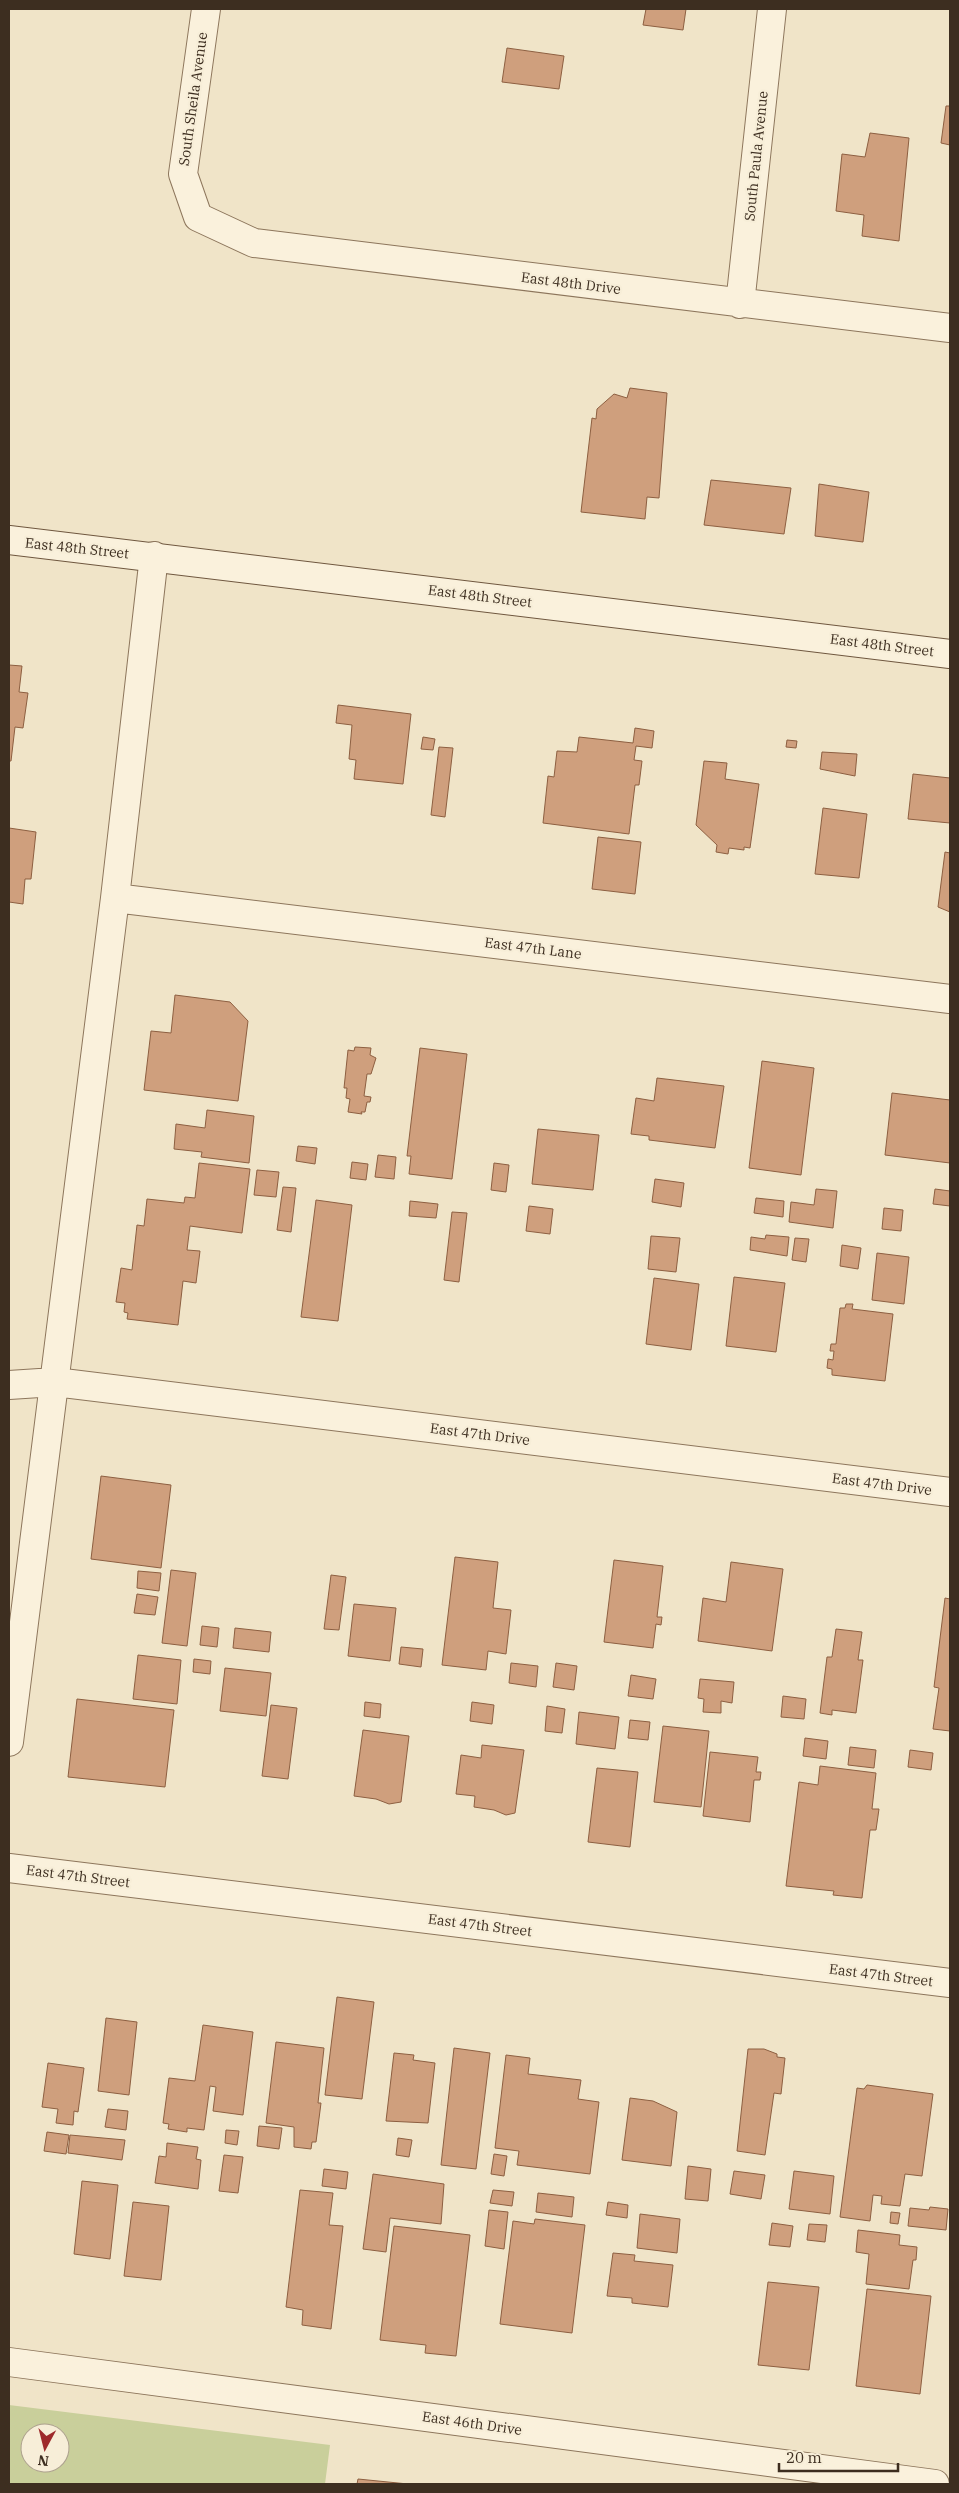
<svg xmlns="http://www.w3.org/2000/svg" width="959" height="2493" font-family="'IBM Plex Serif',serif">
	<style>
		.green { fill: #c9cf9b; fill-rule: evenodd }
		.building { fill: #cf9f7d; stroke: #8d5f41 }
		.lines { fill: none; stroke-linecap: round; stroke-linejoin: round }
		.street-casing { stroke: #8d765c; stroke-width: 30 }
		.secondary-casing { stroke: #6f573f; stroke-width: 30 }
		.street { stroke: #faf1dc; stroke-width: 28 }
		.secondary { stroke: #faf1dc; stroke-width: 28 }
		.labels { text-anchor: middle; stroke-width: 4.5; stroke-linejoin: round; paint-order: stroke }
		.street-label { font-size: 14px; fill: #3d2e20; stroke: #f7eed8 }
	</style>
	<rect width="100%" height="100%" fill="#f0e4c8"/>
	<!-- green -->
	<path class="green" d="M9 2405 330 2445 325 2484H9ZM30 2433H60V2463H30Z"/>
	<!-- building -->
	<path class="building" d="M646 9H686L683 30 643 25Z
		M507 48 564 56 559 89 502 82Z
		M946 106H950V145L941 143Z
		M870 133 909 138 899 241 862 236 864 215 836 211 842 154 865 157Z
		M630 388 667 393 659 498 647 497 645 519 581 512 592 418 596 419 597 409 614 394 627 398Z
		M711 480 791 488 784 534 704 525Z
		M819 484 869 492 863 542 815 536Z
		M9 665 22 666 19 692 28 693 23 728 15 727 11 761H9Z
		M338 705 411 714 403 784 354 779 356 760 349 759 352 725 336 723Z
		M635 728 654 731 652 748 636 746 634 760 642 761 639 785H635L629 834 543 823 548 776 554 777 557 751 577 752 579 737 633 743Z
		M423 737 435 739 433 750 421 749Z
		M787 740 797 741 796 748 786 747Z
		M439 747 453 748 445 817 431 815Z
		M822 752 857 754 855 776 820 769Z
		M704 761 727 763 725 779 759 784 750 848 744 847V850L729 848 728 854 716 852 717 845 696 825Z
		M913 774 950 778V823L908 819Z
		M823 808 867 814 859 878 815 874Z
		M9 828 36 832 31 879H25L23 904 9 902Z
		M598 837 641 842 635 894 592 889Z
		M945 852 950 853V912L938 907Z
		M175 995 230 1002 248 1021 238 1101 144 1090 151 1031 171 1033Z
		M355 1047 371 1048 370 1055 376 1058 371 1074H367L364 1096 371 1097 370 1102H367L365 1112H361L362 1114 348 1112 350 1099 346 1098 347 1088H344L348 1050 354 1051Z
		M420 1048 467 1054 452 1179 409 1174 411 1156H407Z
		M762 1061 814 1068 801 1175 749 1168Z
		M657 1078 724 1086 715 1148 649 1140V1136L631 1134 636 1098 654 1101Z
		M892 1093 950 1100V1163L885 1155Z
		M207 1110 254 1116 249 1163 201 1157 202 1152 174 1149 176 1124 205 1128Z
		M538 1129 599 1135 593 1190 532 1184Z
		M298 1146 317 1148 315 1164 296 1161Z
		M378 1155 396 1157 394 1179 375 1177Z
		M352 1162 368 1164 366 1180 350 1178Z
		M199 1163 250 1169 242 1233 190 1226 187 1250 200 1251 196 1283 183 1281 178 1325 127 1319 128 1313 124 1312 125 1303 116 1302 121 1268 132 1270 137 1225 144 1226 147 1199 184 1203 185 1197 195 1198Z
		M494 1163 509 1165 506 1192 491 1190Z
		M257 1170 279 1172 276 1197 254 1195Z
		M655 1179 684 1183 681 1207 652 1202Z
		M283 1187 296 1188 291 1232 277 1230Z
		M816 1189 837 1191 833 1228 789 1222 791 1202 814 1205Z
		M935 1189 950 1191V1206L933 1204Z
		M756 1198 784 1201 783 1217 754 1213Z
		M316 1200 352 1205 338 1321 301 1317Z
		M410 1201 438 1204 436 1218 409 1216Z
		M529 1206 553 1209 550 1234 526 1231Z
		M884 1208 903 1210 901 1231 882 1229Z
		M452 1212 467 1213 459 1282 444 1280Z
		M766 1235 789 1237 787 1256 750 1250 751 1237 765 1239Z
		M651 1236 680 1238 676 1272 648 1269Z
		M795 1238 809 1239 806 1262 792 1260Z
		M842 1245 861 1248 858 1269 840 1266Z
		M877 1253 909 1257 904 1304 872 1300Z
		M734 1277 785 1283 776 1352 726 1346Z
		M654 1278 699 1284 691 1350 646 1344Z
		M846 1304H853L852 1309 893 1314 885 1381 832 1375V1369L827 1368 828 1359 833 1360 834 1351H830L831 1344H836L840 1308H845Z
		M101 1476 171 1485 161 1568 91 1559Z
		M455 1557 498 1562 493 1608 511 1610 506 1654 488 1651 486 1670 442 1665Z
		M614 1560 663 1566 657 1617H662L661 1625 656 1624 653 1648 604 1642Z
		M731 1562 783 1569 772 1651 698 1641 703 1598 726 1602Z
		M171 1570 196 1573 187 1646 162 1643Z
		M138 1571 161 1573 159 1591 137 1588Z
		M331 1575 346 1577 339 1630 324 1629Z
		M137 1594 158 1597 155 1615 134 1613Z
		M945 1598 950 1599V1731L933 1729 939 1688 934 1687Z
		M354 1604 396 1608 390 1661 348 1656Z
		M202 1626 219 1628 217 1647 200 1645Z
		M235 1628 271 1632 269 1652 233 1648Z
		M836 1629 862 1632 858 1660H863L856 1713 832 1710V1715L820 1713 827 1657H832Z
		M401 1647 423 1649 421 1667 399 1664Z
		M138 1655 181 1660 177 1704 133 1699Z
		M194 1659 211 1661 210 1674 193 1672Z
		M511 1663 538 1666 536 1687 509 1683Z
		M556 1663 577 1666 574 1690 553 1687Z
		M225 1668 271 1673 266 1716 220 1711Z
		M631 1675 656 1679 653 1699 628 1696Z
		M700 1679 734 1682 732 1703 721 1701V1713L703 1712 704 1699 698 1698Z
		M783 1696 806 1699 804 1719 781 1717Z
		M77 1699 174 1710 165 1787 68 1777Z
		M365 1702 381 1704 380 1718 364 1716Z
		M472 1702 494 1705 492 1724 470 1721Z
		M271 1705 297 1708 288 1779 262 1776Z
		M547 1706 565 1709 562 1733 545 1731Z
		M579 1712 619 1717 615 1749 576 1744Z
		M630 1720 650 1722 648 1740 628 1738Z
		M663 1726 709 1731 701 1807 654 1802Z
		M363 1730 409 1736 401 1802 389 1804 376 1799 354 1796Z
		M805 1738 828 1741 826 1759 803 1756Z
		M482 1745 524 1750 515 1813 506 1815 494 1810 474 1807 475 1796 456 1794 461 1755 481 1758Z
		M850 1747 876 1750 874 1768 848 1765Z
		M910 1750 933 1753 931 1770 908 1767Z
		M710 1752 758 1757 756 1772H761L760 1780H754L750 1822 703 1816Z
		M820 1766 876 1773 872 1809H879L876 1830H870L862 1898 833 1895 834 1891 786 1886 799 1782 818 1785Z
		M597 1768 638 1772 630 1847 588 1842Z
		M337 1997 374 2002 362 2099 325 2095Z
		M106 2018 137 2022 129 2095 98 2091Z
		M203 2025 253 2032 243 2115 213 2111 216 2087 210 2086 204 2130 187 2128V2132L168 2129 169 2124 163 2123 169 2078 195 2081Z
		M276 2042 324 2048 318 2103H321L316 2142H312L311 2149 294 2147V2127L266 2123Z
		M454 2048 490 2053 476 2169 441 2165Z
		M748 2049H764L777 2054V2057L785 2058 781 2094 774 2093 765 2155 737 2151Z
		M394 2053 414 2055 413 2060 435 2063 428 2123 386 2121Z
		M506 2055 530 2058 528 2074 581 2080 578 2099 599 2102 590 2174 517 2165 519 2151 495 2148Z
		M48 2063 84 2068 78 2112 74 2111 73 2125 56 2123 58 2109 42 2107Z
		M867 2085 933 2094 922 2176 905 2174 900 2206 881 2204 882 2196 873 2195 870 2221 840 2217 857 2088 864 2089Z
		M630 2098 653 2101 677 2112 671 2166 622 2160Z
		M108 2109 128 2111 126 2130 105 2127Z
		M259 2126 282 2128 279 2149 257 2146Z
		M226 2130 239 2131 237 2145 225 2143Z
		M47 2132 69 2135 66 2154 44 2151Z
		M70 2135 125 2140 122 2160 68 2153Z
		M398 2138 412 2140 409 2157 396 2155Z
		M167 2143 198 2147 196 2159 201 2160 198 2189 155 2183 159 2156 166 2157Z
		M494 2154 507 2156 504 2176 491 2174Z
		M224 2155 243 2157 238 2193 219 2191Z
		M688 2166 711 2169 708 2201 685 2199Z
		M324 2169 348 2172 346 2189 322 2186Z
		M734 2171 765 2175 761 2199 730 2194Z
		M794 2171 834 2176 830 2214 789 2209Z
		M373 2174 444 2184 441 2224 390 2218 386 2252 363 2249Z
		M82 2181 118 2185 110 2259 74 2254Z
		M300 2190 333 2193 329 2225 343 2226 331 2329 302 2325 303 2310 286 2307Z
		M493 2190 514 2192 512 2206 490 2203Z
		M538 2193 574 2197 572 2217 536 2212Z
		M133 2202 169 2206 161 2280 124 2276Z
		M608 2202 628 2205 627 2218 606 2215Z
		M930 2207 948 2209 946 2230 908 2226 910 2208 929 2210Z
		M489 2210 508 2212 504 2249 485 2246Z
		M891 2212 900 2213 898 2224 890 2223Z
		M640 2214 680 2219 677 2253 637 2248Z
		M535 2219 585 2225 572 2333 500 2324 513 2221 534 2224Z
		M772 2223 793 2226 790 2247 769 2245Z
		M809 2224 827 2225 825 2242 807 2240Z
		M394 2226 470 2235 456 2356 425 2353 426 2345 380 2340Z
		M858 2230 900 2235 899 2245 917 2247 916 2260H913L909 2289 866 2284 869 2254 856 2252Z
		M613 2253 635 2255 634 2261 673 2265 668 2307 632 2303V2298L607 2296Z
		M768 2282 819 2287 809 2370 758 2365Z
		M867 2289 931 2296 920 2394 856 2386Z
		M358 2479 408 2484H357Z"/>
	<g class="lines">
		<!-- street casing -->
		<g class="street-casing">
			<path id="street" d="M206 9 183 174 198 217 254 243 950 328
				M740 304 772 9
				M115 898 950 999
				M9 1385 55 1382 950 1492
				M9 1742 115 898 154 556
				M9 1868 950 1983
				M9 2362 935 2484"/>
		</g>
		<!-- secondary casing -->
		<g class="secondary-casing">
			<path id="secondary" d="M9 540 950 654"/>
		</g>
		<!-- street -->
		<use href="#street" class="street"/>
		<!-- secondary -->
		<use href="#secondary" class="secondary"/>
	</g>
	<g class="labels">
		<!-- street labels -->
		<g class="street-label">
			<text transform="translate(193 99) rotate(-82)" y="5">South Sheila Avenue</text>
			<text transform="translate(756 156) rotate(-84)" y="5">South Paula Avenue</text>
			<text transform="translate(571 283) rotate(7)" y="5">East 48th Drive</text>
			<text transform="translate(77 548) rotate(6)" y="5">East 48th Street</text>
			<text transform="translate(480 596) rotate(7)" y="5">East 48th Street</text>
			<text transform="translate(882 645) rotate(7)" y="5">East 48th Street</text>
			<text transform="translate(533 948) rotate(7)" y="5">East 47th Lane</text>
			<text transform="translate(480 1434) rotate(7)" y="5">East 47th Drive</text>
			<text transform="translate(882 1484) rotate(7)" y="5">East 47th Drive</text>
			<text transform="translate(78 1876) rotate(7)" y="5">East 47th Street</text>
			<text transform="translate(480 1925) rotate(7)" y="5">East 47th Street</text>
			<text transform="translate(881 1975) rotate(7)" y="5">East 47th Street</text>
			<text transform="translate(472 2423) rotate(8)" y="5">East 46th Drive</text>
		</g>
	</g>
	<!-- border -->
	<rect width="959" height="2493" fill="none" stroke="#3d2e20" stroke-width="20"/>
	<!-- north arrow -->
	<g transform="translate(45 2448) rotate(187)"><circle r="24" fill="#f7eed8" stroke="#ada18e"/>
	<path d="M0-4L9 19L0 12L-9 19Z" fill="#9e2a2b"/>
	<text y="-8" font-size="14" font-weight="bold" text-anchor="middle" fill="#3d2e20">N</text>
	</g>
	<!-- scale -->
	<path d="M779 2463v8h119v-8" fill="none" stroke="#3d2e20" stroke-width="2.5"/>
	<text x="786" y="2463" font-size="15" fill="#3d2e20" stroke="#f7eed8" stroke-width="4" paint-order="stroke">20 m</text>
</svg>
